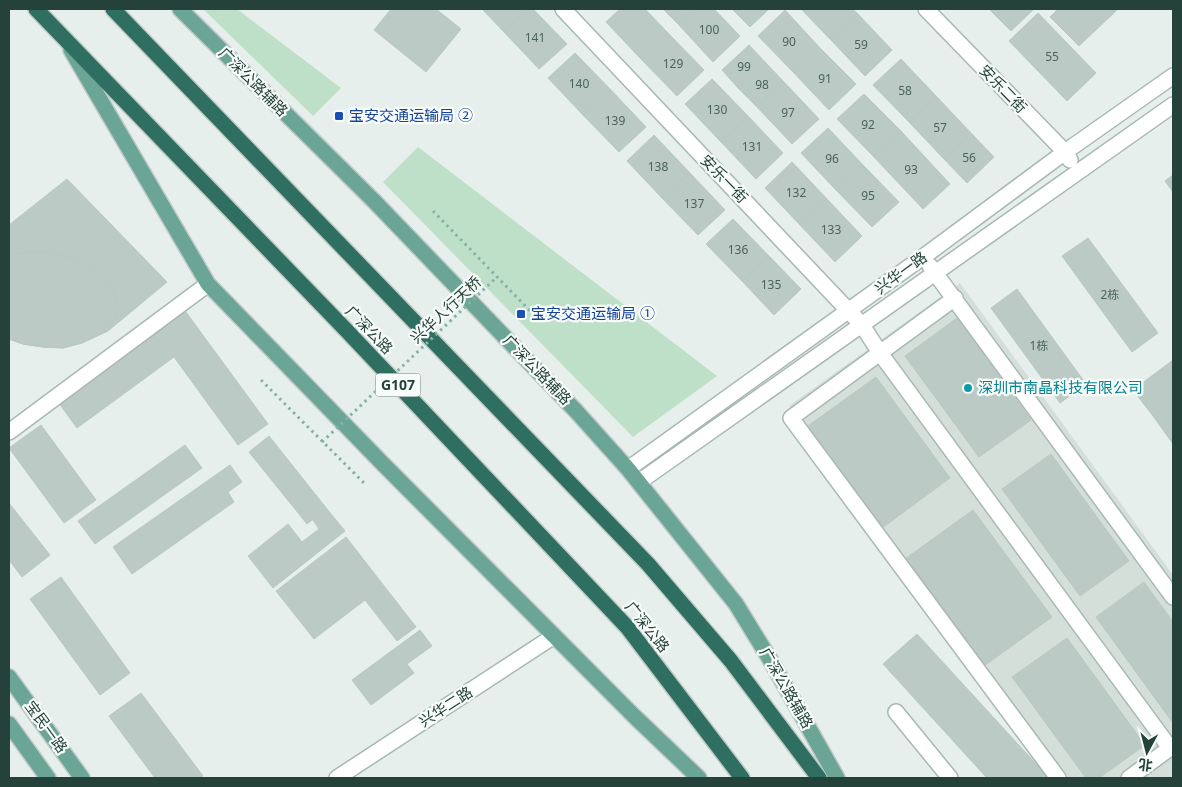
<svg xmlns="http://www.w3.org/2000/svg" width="1182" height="787" font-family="'Noto Sans','Noto Sans SC',sans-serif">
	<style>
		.built { fill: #d4dfda }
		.green { fill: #bfe0c8 }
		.building { fill: #bbcac4; stroke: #b8c9c2 }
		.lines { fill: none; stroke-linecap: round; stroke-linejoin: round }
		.minor-casing { stroke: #a8b8b2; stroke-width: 18 }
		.major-casing { stroke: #c2cac8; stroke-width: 18 }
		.highway-casing { stroke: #c2cac8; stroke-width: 18 }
		.path { stroke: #86b3a5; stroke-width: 3; stroke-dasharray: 2.5 4; stroke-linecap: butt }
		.minor { stroke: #fff; stroke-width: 15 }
		.major { stroke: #6aa596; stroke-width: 15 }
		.highway { stroke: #2f6f62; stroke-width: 15 }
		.path-bridge { stroke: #86b3a5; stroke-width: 3; stroke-dasharray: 2.5 4; stroke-linecap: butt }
		.transit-dot { fill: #1a4fb4; stroke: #f7fbf9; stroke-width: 2 }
		.culture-dot { fill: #0f9aa8; stroke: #f7fbf9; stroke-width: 2 }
		.labels { text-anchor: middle; stroke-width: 4.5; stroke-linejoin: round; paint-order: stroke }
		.number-label { font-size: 12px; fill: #4a645c }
		.shield { fill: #f7fbf9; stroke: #637a73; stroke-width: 1 }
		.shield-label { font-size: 14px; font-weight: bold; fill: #24423a }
		.street-label { font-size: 15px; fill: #24423a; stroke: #f7fbf9 }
		.transit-label { font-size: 15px; fill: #164399; stroke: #f7fbf9; text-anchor: start }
		.culture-label { font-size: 15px; fill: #0d838f; stroke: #f7fbf9; text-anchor: start }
	</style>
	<rect width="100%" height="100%" fill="#e6efeb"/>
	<!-- built -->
	<path class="built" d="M960 283 1173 575V778H1061L789 406Z"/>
	<!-- green -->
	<path class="green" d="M203 9H237L341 88 313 116Z
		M418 147 717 376 633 437 383 182Z"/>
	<!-- building -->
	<path class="building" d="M391 9H436L461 29 426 72 374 30Z
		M482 9H529L504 32Z
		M529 9H533L567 44 539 69 504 32Z
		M620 9H645L668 33 641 59 606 22Z
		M663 9H694L678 24Z
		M694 9H714L740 36 713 62 678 24Z
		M732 9H769L750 27Z
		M801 9H852L857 13 830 39Z
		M989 9H1034L1011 31Z
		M1058 9H1118L1079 46 1050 17Z
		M785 10 820 48 794 73 758 36Z
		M857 13 892 50 865 76 830 39Z
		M1038 13 1096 73 1067 101 1009 41Z
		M668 33 704 70 677 96 641 59Z
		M749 45 766 63 739 89 722 70Z
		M820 48 856 84 829 110 794 73Z
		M575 53 611 90 583 115 548 78Z
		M901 59 936 96 909 122 873 85Z
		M766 63 784 82 757 107 739 89Z
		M712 79 748 116 721 142 685 104Z
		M784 82 819 119 792 144 757 107Z
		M611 90 646 127 619 152 583 115Z
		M864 94 900 130 873 156 837 119Z
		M936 96 971 133 944 159 909 122Z
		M748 116 783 153 756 179 721 142Z
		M828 128 863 165 836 190 801 153Z
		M900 130 950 184 923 209 873 156Z
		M971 133 994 157 967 183 944 159Z
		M654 135 690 173 662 198 627 161Z
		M792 162 827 199 800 225 765 188Z
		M863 165 899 202 872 227 836 190Z
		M690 173 725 210 698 235 662 198Z
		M1173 175V192L1165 181Z
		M67 179 167 282 108 331 82 343 63 348 43 347 23 344 9 339V225Z
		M827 199 862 236 835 262 800 225Z
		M733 219 769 256 742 281 706 244Z
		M1088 238 1158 333 1132 352 1062 256Z
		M34 252 51 253 69 258 86 265 101 274 111 285 117 300V313L110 326 97 336 82 343 63 348 43 347 23 344 9 339V256L15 254Z
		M769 256 801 289 774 315 742 281Z
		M1017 289 1086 384 1060 403 991 308Z
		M183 308 268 424 238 445 174 357 77 428 56 399Z
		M957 318 1031 420 979 457 905 356Z
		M1173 360V401L1153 416 1133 390Z
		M876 377 950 478 882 528 808 426Z
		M1173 401V444L1153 416Z
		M41 425 96 500 64 523 9 448Z
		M269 436 327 509 307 524 249 452Z
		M185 445 202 468 95 544 78 521Z
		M1051 454 1129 561 1080 596 1002 489Z
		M230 465 242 482 228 492 234 502 132 574 113 547Z
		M9 503 50 555 22 577 9 560Z
		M327 509 345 531 273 588 248 556 288 524 302 542 319 529 313 520Z
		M973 510 1052 617 984 666 905 559Z
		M346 537 416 627 397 641 365 600 314 639 276 591Z
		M61 577 130 673 100 695 30 599Z
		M1144 582 1173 622V723L1096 617Z
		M420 630 432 646 407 664 414 673 371 705 352 680Z
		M917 634 1049 778H987L883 664Z
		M1067 638 1145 745 1099 778H1086L1012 677Z
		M141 693 203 776 199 778H155L109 716Z"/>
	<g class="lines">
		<!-- minor casing -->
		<g class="minor-casing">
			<path id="minor" d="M563 9 862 325 880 353 1170 748
				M926 9 1065 152 1070 160
				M930 266 1173 597
				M955 298 791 418 1058 778
				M9 432 208 284
				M628 469 923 257 1065 152 1173 76
				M639 482 1173 105
				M896 712 950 778
				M337 778 554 636
				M1129 778 1173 746"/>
		</g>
		<!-- major casing -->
		<g class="major-casing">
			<path id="major" d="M180 9 373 200 576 411 628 469 736 604 771 661 837 778
				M71 50 208 284 383 464 634 716 699 778
				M9 677 82 778
				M9 724 48 778"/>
		</g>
		<!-- highway casing -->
		<g class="highway-casing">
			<path id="highway" d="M36 9 347 331 627 627 742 778
				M113 9 648 564 731 661 819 778"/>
		</g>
		<!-- path -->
		<path class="path" d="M433 211 538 319
			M261 380 365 484"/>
		<!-- minor -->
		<use href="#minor" class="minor"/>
		<!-- major -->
		<use href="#major" class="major"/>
		<!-- highway -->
		<use href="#highway" class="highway"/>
		<!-- path-bridge -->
		<path class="path-bridge" d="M322 442 497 277"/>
	</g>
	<!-- markers -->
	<g class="transit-dot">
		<rect x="334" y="111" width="10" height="10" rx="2.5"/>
		<rect x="516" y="309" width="10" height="10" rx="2.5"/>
	</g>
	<circle class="culture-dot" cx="968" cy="388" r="5"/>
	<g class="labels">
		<!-- number labels -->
		<g class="number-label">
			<text x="709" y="34">100</text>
			<text x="535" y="42">141</text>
			<text x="789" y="46">90</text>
			<text x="861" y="49">59</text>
			<text x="1052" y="61">55</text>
			<text x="673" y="68">129</text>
			<text x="744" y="71">99</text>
			<text x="825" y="83">91</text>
			<text x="579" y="88">140</text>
			<text x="762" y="89">98</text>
			<text x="905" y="95">58</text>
			<text x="717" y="114">130</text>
			<text x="788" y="117">97</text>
			<text x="615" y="125">139</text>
			<text x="868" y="129">92</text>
			<text x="940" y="132">57</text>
			<text x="752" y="151">131</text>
			<text x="969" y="162">56</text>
			<text x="832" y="163">96</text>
			<text x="658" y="171">138</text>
			<text x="911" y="174">93</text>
			<text x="796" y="197">132</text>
			<text x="868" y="200">95</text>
			<text x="694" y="208">137</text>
			<text x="831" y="234">133</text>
			<text x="738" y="254">136</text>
			<text x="771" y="289">135</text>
			<text x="1110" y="299">2栋</text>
			<text x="1039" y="350">1栋</text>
		</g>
		<!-- shield labels -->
		<rect class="shield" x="375.5" y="373.5" width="45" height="23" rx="4"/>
		<g class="shield-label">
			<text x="398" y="390">G107</text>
		</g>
		<!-- street labels -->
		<g class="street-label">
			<text transform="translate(253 82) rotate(45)" y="5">广深公路辅路</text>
			<text transform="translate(1003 89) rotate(46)" y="5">安乐二街</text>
			<text transform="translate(724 179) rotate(46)" y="5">安乐一街</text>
			<text transform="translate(901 273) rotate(-36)" y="5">兴华一路</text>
			<text transform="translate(446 310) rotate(-43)" y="5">兴华人行天桥</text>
			<text transform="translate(369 330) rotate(46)" y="5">广深公路</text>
			<text transform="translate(537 370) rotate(46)" y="5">广深公路辅路</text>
			<text transform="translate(647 627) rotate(51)" y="5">广深公路</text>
			<text transform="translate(786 688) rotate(60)" y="5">广深公路辅路</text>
			<text transform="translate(446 707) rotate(-33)" y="5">兴华二路</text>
			<text transform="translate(46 727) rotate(54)" y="5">宝民一路</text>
		</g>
		<!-- transit labels -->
		<g class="transit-label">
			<text x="349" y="121">宝安交通运输局 ②</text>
			<text x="531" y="319">宝安交通运输局 ①</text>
		</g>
		<!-- culture labels -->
		<g class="culture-label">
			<text x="978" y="393">深圳市南晶科技有限公司</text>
		</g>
	</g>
	<!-- border -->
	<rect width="1182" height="787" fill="none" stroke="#24423a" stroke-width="20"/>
	<!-- north arrow -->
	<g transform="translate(1147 752) rotate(187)" stroke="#f7fbf9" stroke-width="4" paint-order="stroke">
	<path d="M0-4L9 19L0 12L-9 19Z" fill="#24423a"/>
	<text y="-8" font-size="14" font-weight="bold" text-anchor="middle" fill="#24423a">北</text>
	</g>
</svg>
